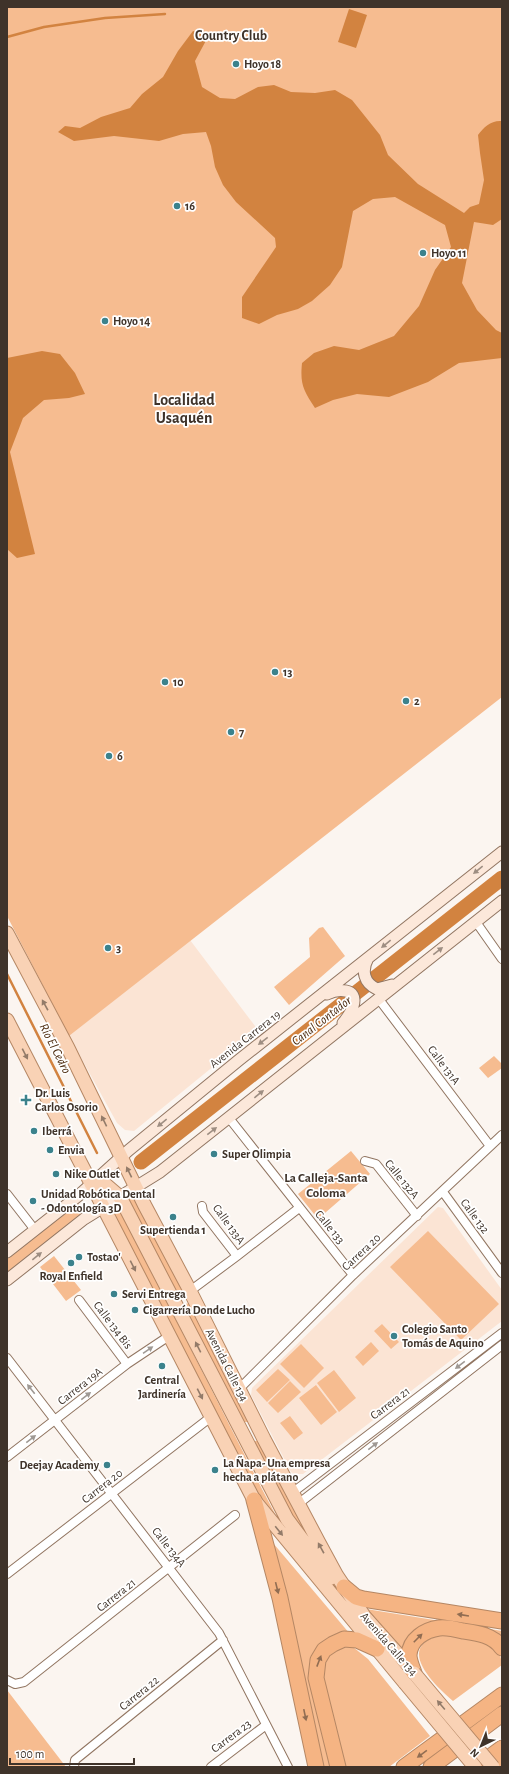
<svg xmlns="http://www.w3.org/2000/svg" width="509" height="1774" font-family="'Alegreya Sans',sans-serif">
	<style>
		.built { fill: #fbe4d4 }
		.green { fill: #f6bc90 }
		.water { fill: #d28340 }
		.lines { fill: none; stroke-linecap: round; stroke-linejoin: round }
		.stream { stroke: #d28340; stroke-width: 2.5 }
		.river { stroke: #d28340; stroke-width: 15 }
		.street-casing { stroke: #917561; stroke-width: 10 }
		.secondary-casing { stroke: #917561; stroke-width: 13 }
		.primary-casing { stroke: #b58764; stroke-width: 15 }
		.highway-casing { stroke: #b58764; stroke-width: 17 }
		.street { stroke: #fff; stroke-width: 8 }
		.secondary { stroke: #fce8da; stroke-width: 11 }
		.primary { stroke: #f9d2b5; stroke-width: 13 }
		.highway { stroke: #f5b483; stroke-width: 15 }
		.primary-bridge-casing { stroke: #b58764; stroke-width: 15; stroke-linecap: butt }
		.primary-bridge { stroke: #f9d2b5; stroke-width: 13 }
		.oneway { fill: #9e8e82 }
		.oneway2 { fill: #937b69 }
		.oneway3 { fill: #9f9994 }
		.oneway4 { fill: #916d52 }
		.poi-dot { fill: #3b828c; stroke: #fff; stroke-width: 1.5 }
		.labels { text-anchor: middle; stroke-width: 3.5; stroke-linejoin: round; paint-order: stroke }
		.poi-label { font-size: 12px; font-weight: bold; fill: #3f332a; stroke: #fff; text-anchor: start }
		.street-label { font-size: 12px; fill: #3f332a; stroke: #fff }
		.water-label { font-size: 13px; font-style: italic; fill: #4b2a0e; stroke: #fff }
		.neighbourhood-label { font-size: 13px; font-weight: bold; fill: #3f332a; stroke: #fff }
		.quarter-label { font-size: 14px; font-weight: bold; fill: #3f332a; stroke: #fff }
		.district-label { font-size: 16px; font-weight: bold; fill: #3f332a; stroke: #fff }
	</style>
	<rect width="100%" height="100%" fill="#fbf5f0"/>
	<!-- built -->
	<path class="built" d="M190 940 258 1030 134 1131 125 1130 117 1123 69 1036Z
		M438 1207 443 1208 502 1290V1321L303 1474H294L291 1472 251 1395 252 1388Z"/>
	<!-- green -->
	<path class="green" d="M7 7H502V697L69 1036 7 916Z
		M323 927 345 956 289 1005 274 987 310 957 309 938 319 928Z
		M494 1056 502 1064V1068L488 1078 479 1068Z
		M351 1151 370 1174 318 1219 298 1194Z
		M135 1197 182 1289 183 1295 176 1296 127 1201Z
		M77 1201 84 1213 7 1274V1258Z
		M119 1208 263 1491 282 1527 268 1515 109 1214Z
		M428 1231 499 1304 461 1340 390 1267Z
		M54 1256 81 1290 66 1301 40 1267Z
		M190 1303 250 1422H244L182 1309 185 1304Z
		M382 1324 399 1342 391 1349 374 1331Z
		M371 1342 379 1351 363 1366 355 1357Z
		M301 1344 324 1368 304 1388 280 1364Z
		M278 1369 290 1380 267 1402 256 1390Z
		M334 1370 356 1398 339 1412 317 1383Z
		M290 1381 301 1392 278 1413 268 1403Z
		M316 1385 337 1412 321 1425 299 1398Z
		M290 1416 303 1433 294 1440 280 1423Z
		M259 1440 322 1562 289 1519 252 1442Z
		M273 1543 350 1634 318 1652 333 1767H322Z
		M366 1609 502 1631V1641L430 1624C415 1627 410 1639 406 1653Z
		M444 1634C464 1635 502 1639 502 1665L453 1701C441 1691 406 1659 424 1643 430 1638 437 1636 444 1634Z
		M343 1647H353L368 1659 430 1736 389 1767H342C338 1747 317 1675 326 1660 330 1654 336 1651 343 1647Z
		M7 1690 66 1767H7Z"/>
	<!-- water -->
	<path class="water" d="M349 9 367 15 356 48 338 42Z
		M193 31 209 35 195 61 202 87 220 98 235 99 258 87 274 85 291 92 315 93 335 90 352 100 380 135 388 155 418 184 464 213 470 207 479 204 484 180 480 153 478 135C484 127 491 120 502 121V219L493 225 474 222 462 283 477 310 496 330 502 333V358L459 363 428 382 389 397 357 394 333 400 315 408C303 390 300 384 302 363L314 353 334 346 359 350 394 336 419 306 435 270 451 247 445 225 395 197 373 199 353 211 342 267 330 285 312 301 298 309 277 315 259 324 242 318V297L276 247 275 238 236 202 223 185 215 167 211 146 206 132 183 134 159 141 114 136 74 141 58 132 65 126 80 128 101 117 130 108 142 94 163 77 178 51Z
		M42 351 60 354 75 373 85 394 69 398 44 400 23 418 10 452 35 554 17 558 7 549V358Z"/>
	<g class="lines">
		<!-- stream -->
		<path class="stream" d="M7 37 44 27 105 18 165 14
			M7 974 97 1153"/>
		<!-- river -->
		<path class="river" d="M141 1162 502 878"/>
		<!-- street casing -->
		<g class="street-casing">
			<path id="street" d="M476 922 502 959
				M378 998 490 1146
				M229 1118 353 1275
				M365 1161 376 1164 417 1216
				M443 1192 502 1273
				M7 1194 35 1230
				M202 1206 203 1212 237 1256
				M190 1291 237 1256 299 1208
				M79 1300 127 1364
				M7 1358 219 1633 288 1767
				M239 1389 353 1275 502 1135
				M7 1457 127 1364 169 1336
				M292 1493 502 1333
				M298 1504 502 1345
				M7 1574 211 1417
				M7 1680 15 1684 24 1682 235 1515
				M74 1767 75 1760 223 1640
				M211 1767 266 1725"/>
		</g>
		<!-- secondary casing -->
		<g class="secondary-casing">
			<path id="secondary" d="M368 958C361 971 364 983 377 989L392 985
				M327 994C337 989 359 987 353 1006 352 1012 347 1018 343 1023
				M7 1252 78 1196 129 1150 239 1060 502 852
				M7 1280 84 1219 160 1172 502 901"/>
		</g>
		<!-- primary casing -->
		<g class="primary-casing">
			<path id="primary" d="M7 933 68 1048 144 1204 188 1287 264 1439 318 1541 337 1576 364 1616 413 1671
				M7 1020 254 1500 405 1683
				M91 1184 106 1185 120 1197 287 1519 331 1578"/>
		</g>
		<!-- highway casing -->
		<g class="highway-casing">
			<path id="highway" d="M254 1500 280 1598 316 1767
				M344 1587 356 1597 363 1599 502 1621
				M414 1673C412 1667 409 1661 409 1655 410 1639 425 1630 439 1628 447 1627 455 1629 463 1631 477 1633 493 1635 502 1648
				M338 1767 316 1678 318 1660 324 1650 333 1644 344 1639 357 1640 377 1649
				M404 1767 502 1695
				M431 1767 502 1714
				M476 1767 502 1748
				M496 1767 502 1762"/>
		</g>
		<!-- street -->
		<use href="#street" class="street"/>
		<!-- secondary -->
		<use href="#secondary" class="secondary"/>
		<!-- primary -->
		<use href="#primary" class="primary"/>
		<!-- highway -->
		<use href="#highway" class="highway"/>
		<!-- primary-bridge casing -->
		<g class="primary-bridge-casing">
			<path id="primary-bridge" d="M414 1673 493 1767
				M405 1683 475 1767"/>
		</g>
		<!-- primary-bridge -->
		<use href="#primary-bridge" class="primary-bridge"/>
	</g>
	<!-- one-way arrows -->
	<defs><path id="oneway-solid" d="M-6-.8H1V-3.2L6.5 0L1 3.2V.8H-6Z"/></defs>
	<g class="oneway">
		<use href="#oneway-solid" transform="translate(478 870) rotate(141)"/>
		<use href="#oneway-solid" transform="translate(386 944) rotate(141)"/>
		<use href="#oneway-solid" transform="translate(438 951) rotate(-38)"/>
		<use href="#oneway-solid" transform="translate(263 1041) rotate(142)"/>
		<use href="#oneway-solid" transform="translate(259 1094) rotate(-39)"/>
		<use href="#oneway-solid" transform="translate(162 1123) rotate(141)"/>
		<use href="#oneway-solid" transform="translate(212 1131) rotate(-38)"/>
		<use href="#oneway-solid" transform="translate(37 1256) rotate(-39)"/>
	</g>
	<g class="oneway2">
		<use href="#oneway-solid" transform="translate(45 1005) rotate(-119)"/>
		<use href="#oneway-solid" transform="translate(25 1054) rotate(63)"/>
		<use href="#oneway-solid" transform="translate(104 1121) rotate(-116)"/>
		<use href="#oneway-solid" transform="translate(129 1172) rotate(-116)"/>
		<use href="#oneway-solid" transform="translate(133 1266) rotate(63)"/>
		<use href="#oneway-solid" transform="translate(198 1347) rotate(-117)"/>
		<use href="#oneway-solid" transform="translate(200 1394) rotate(63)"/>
		<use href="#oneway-solid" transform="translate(279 1531) rotate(51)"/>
		<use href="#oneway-solid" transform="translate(321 1548) rotate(-119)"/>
		<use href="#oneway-solid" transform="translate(441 1705) rotate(-130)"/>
	</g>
	<g class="oneway3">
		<use href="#oneway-solid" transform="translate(148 1350) rotate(-34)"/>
		<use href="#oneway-solid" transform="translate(460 1365) rotate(143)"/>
		<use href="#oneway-solid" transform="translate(31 1389) rotate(-128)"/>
		<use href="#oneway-solid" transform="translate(86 1396) rotate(-38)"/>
		<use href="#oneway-solid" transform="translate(31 1439) rotate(-38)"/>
		<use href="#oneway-solid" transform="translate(373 1446) rotate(-38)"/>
	</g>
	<g class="oneway4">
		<use href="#oneway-solid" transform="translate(277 1588) rotate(76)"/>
		<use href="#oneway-solid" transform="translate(463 1615) rotate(-171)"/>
		<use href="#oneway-solid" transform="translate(418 1638) rotate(-45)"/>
		<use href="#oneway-solid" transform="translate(319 1661) rotate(-69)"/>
		<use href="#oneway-solid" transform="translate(305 1715) rotate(78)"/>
		<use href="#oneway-solid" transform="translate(422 1754) rotate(144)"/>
	</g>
	<!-- markers -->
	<g class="poi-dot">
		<circle cx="236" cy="64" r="4"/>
		<circle cx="177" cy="206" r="4"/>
		<circle cx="423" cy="253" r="4"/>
		<circle cx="105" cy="321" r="4"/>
		<circle cx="275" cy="672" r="4"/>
		<circle cx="165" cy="682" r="4"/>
		<circle cx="406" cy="701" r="4"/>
		<circle cx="231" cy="732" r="4"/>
		<circle cx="109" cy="756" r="4"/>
		<circle cx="108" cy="948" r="4"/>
		<path d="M24 1094h4v4h4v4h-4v4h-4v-4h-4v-4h4z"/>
		<circle cx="34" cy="1131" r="4"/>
		<circle cx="50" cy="1150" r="4"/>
		<circle cx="214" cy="1154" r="4"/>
		<circle cx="56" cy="1174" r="4"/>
		<circle cx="33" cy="1201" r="4"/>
		<circle cx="173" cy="1217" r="4"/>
		<circle cx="79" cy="1257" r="4"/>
		<circle cx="71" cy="1263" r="4"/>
		<circle cx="114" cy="1294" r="4"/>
		<circle cx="135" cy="1310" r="4"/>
		<circle cx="394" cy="1336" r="4"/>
		<circle cx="162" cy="1366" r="4"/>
		<circle cx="107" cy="1465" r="4"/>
		<circle cx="215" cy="1470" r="4"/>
	</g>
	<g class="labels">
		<!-- poi labels -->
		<g class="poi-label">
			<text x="244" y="68">Hoyo 18</text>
			<text x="185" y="210">16</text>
			<text x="431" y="257">Hoyo 11</text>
			<text x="113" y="325">Hoyo 14</text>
			<text x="283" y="676">13</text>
			<text x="173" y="686">10</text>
			<text x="414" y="705">2</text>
			<text x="239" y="736">7</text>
			<text x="117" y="760">6</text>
			<text x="116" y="952">3</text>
			<text x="35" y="1097">Dr. Luis<tspan x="35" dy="14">Carlos Osorio</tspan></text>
			<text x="42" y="1135">Iberrá</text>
			<text x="58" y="1154">Envia</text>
			<text x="222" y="1158">Super Olimpia</text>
			<text x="64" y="1178">Nike Outlet</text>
			<text x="41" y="1198">Unidad Robótica Dental<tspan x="41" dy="14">- Odontología 3D</tspan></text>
			<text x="173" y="1234" text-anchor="middle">Supertienda 1</text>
			<text x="87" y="1261">Tostao'</text>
			<text x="71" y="1280" text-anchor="middle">Royal Enfield</text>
			<text x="122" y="1298">Servi Entrega</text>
			<text x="143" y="1314">Cigarrería Donde Lucho</text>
			<text x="402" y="1333">Colegio Santo<tspan x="402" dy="14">Tomás de Aquino</tspan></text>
			<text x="162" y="1384" text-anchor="middle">Central<tspan x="162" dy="14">Jardinería</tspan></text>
			<text x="223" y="1467">La Ñapa- Una empresa<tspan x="223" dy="14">hecha a plátano</tspan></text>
			<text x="99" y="1469" text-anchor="end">Deejay Academy</text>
		</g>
		<!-- street labels -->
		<g class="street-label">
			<text transform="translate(245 1039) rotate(-38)" y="4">Avenida Carrera 19</text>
			<text transform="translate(444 1065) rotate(53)" y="4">Calle 131A</text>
			<text transform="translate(402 1179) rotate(51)" y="4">Calle 132A</text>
			<text transform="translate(475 1216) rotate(54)" y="4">Calle 132</text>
			<text transform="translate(229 1224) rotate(54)" y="4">Calle 133A</text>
			<text transform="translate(330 1227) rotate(51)" y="4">Calle 133</text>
			<text transform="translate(361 1252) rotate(-43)" y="4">Carrera 20</text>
			<text transform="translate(113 1325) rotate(53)" y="4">Calle 134 Bis</text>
			<text transform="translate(227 1365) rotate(63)" y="4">Avenida Calle 134</text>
			<text transform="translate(80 1386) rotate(-38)" y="4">Carrera 19A</text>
			<text transform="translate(390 1403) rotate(-37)" y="4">Carrera 21</text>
			<text transform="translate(102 1486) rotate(-38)" y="4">Carrera 20</text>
			<text transform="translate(169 1547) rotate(52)" y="4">Calle 134A</text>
			<text transform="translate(116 1595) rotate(-38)" y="4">Carrera 21</text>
			<text transform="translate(389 1644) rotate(49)" y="4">Avenida Calle 134</text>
			<text transform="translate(139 1693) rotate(-39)" y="4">Carrera 22</text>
			<text transform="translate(231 1736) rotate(-37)" y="4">Carrera 23</text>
		</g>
		<!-- water labels -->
		<g class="water-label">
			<text transform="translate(321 1020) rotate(-38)" y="5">Canal Contador</text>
			<text transform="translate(56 1048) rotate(63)" y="5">Río El Cedro</text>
		</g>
		<!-- neighbourhood labels -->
		<g class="neighbourhood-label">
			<text x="326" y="1182">La Calleja-Santa<tspan x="326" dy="15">Coloma</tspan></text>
		</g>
		<!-- quarter labels -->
		<g class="quarter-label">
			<text x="231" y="40">Country Club</text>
		</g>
		<!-- district labels -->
		<g class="district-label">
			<text x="184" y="405">Localidad<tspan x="184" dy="18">Usaquén</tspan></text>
		</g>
	</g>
	<!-- border -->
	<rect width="509" height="1774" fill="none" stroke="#3f332a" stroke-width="16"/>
	<!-- north arrow -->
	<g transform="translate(481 1746) rotate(223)" stroke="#ffffff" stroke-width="3" paint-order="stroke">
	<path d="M0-3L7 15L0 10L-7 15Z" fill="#3f332a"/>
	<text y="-6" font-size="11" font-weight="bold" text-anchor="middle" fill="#3f332a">N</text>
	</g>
	<!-- scale -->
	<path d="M10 1758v6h124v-6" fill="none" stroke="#3f332a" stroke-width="2"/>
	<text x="16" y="1758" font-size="12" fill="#3f332a" stroke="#ffffff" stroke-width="3" paint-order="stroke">100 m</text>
</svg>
